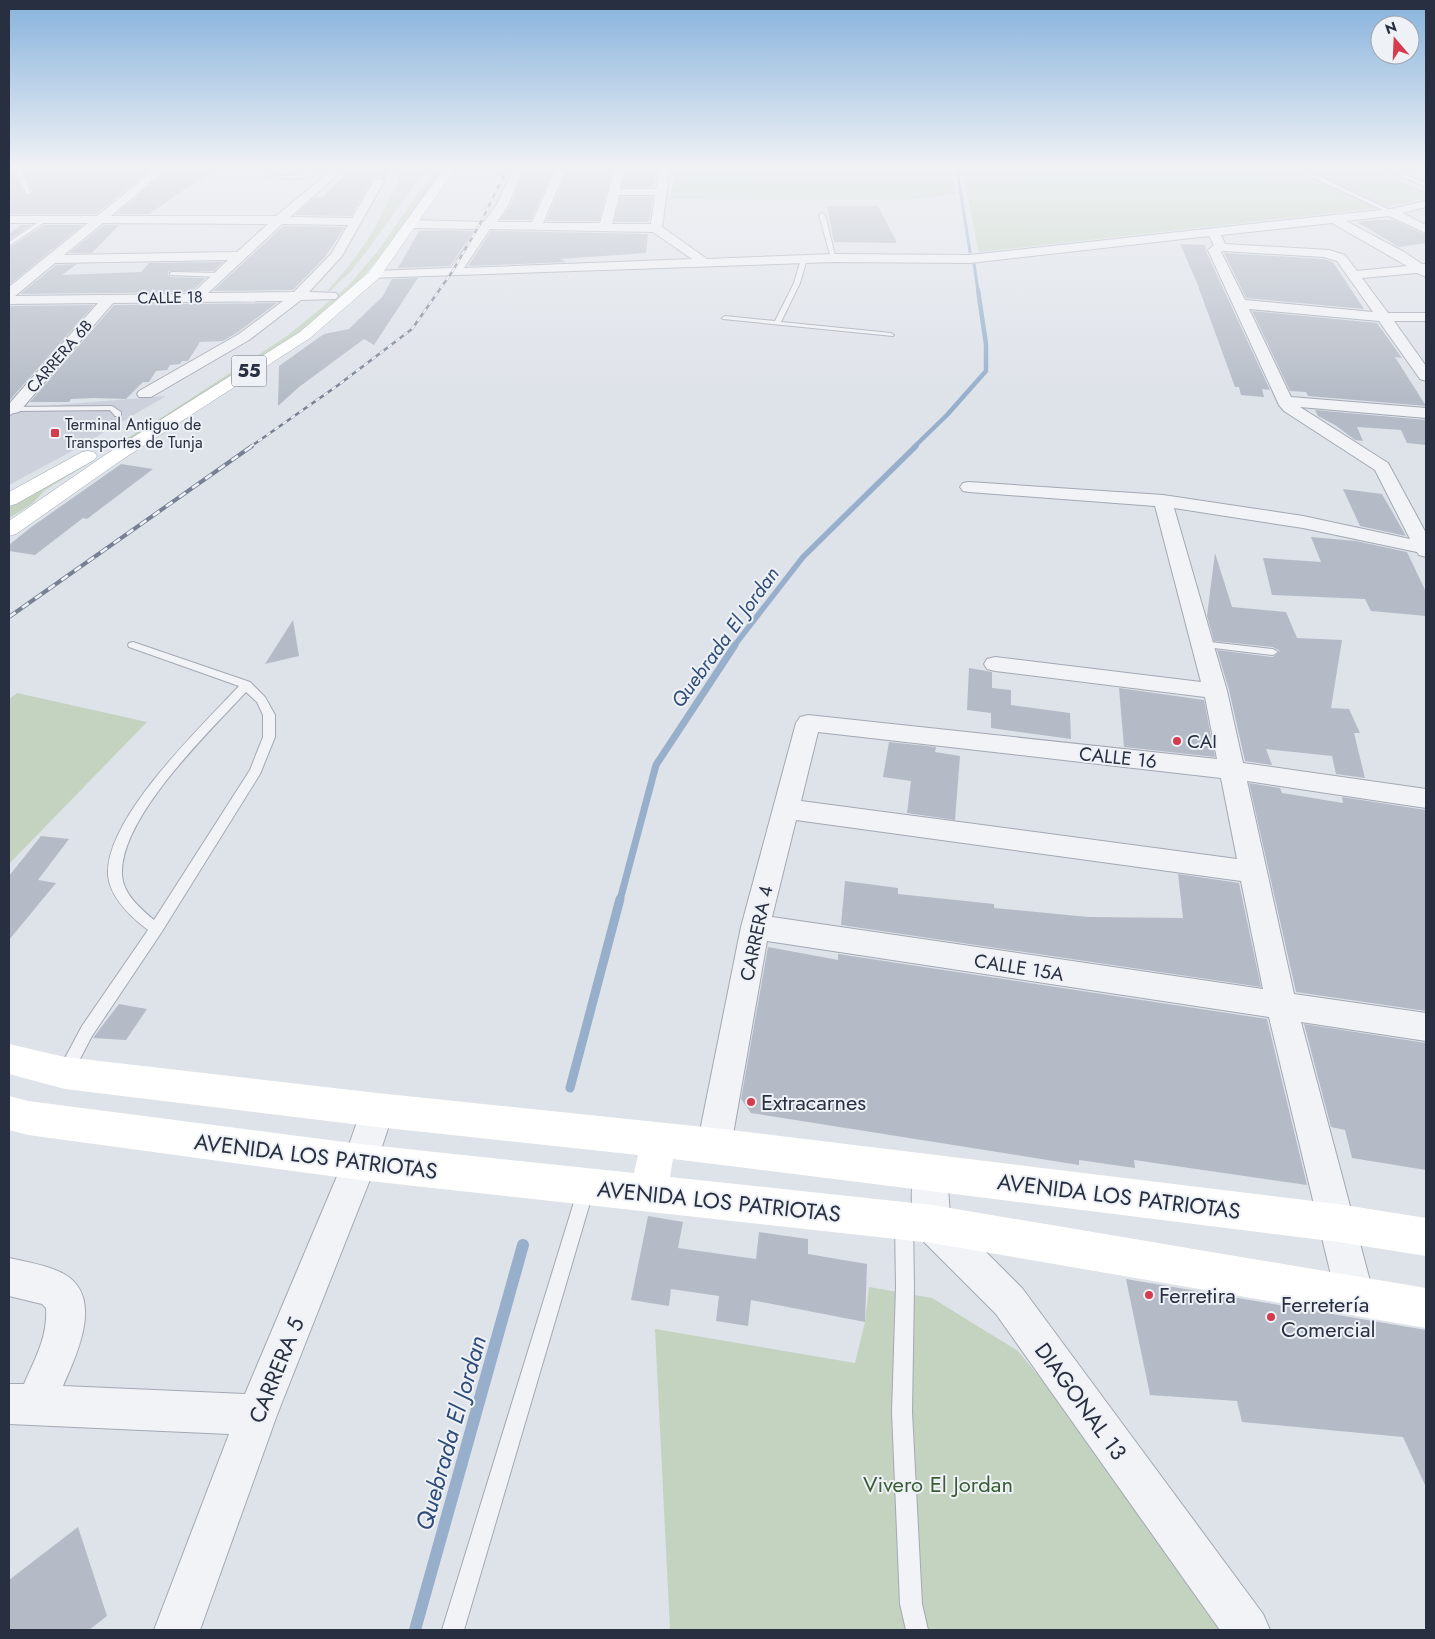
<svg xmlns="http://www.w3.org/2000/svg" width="1435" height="1639" font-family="Jost,sans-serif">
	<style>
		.built { fill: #ccd1db }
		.green { fill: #c3d3bf }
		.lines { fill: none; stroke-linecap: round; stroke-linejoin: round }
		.stream-far5 { stroke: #97afcb; stroke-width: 3 }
		.stream-far4 { stroke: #97afcb; stroke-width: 4.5 }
		.stream-far3 { stroke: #97afcb; stroke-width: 5.5 }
		.stream-far2 { stroke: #97afcb; stroke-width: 7 }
		.stream-far1 { stroke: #97afcb; stroke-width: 9 }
		.stream { stroke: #97afcb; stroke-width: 12 }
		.building { fill: #b5bbc6 }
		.lane-casing { stroke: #a3a9b3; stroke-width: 2 }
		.street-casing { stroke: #a3a9b3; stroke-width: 2 }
		.primary-casing { stroke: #9da6b5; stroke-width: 1 }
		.lane { fill: #f1f3f7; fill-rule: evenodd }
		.street { fill: #f1f3f7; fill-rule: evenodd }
		.secondary { fill: #fff; fill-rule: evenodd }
		.primary { fill: #fff; fill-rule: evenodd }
		.rail-far1-casing { stroke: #778193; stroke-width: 2.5 }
		.rail-casing { stroke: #778193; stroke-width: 4 }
		.rail-far1 { stroke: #eef1f6; stroke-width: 2; stroke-dasharray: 5; stroke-linecap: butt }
		.rail { stroke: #eef1f6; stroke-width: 2.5; stroke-dasharray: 8; stroke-linecap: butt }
		.poi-dot { fill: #d53c4e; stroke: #eef1f6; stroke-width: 2 }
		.labels { text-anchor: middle; stroke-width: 4; stroke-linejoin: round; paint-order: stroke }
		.far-street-label { font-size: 16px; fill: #272f41; stroke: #eef1f6 }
		.far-poi-label { font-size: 16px; fill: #272f41; stroke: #eef1f6; text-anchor: start }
		.shield { fill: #eef1f6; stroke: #636977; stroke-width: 1 }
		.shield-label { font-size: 18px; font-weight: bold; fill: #272f41 }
		.poi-label { font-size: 19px; fill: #272f41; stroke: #eef1f6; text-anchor: start }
		.street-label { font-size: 19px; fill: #272f41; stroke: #eef1f6 }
		.water-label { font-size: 20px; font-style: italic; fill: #2e4c77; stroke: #eef1f6 }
		.near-poi-label { font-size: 22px; fill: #272f41; stroke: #eef1f6; text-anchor: start }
		.near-street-label { font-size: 22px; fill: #272f41; stroke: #eef1f6 }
		.near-park-label { font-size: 22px; fill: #3a5d33; stroke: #eef1f6 }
		.near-water-label { font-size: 24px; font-style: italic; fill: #2e4c77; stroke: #eef1f6 }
	</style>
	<rect width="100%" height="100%" fill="#dee2e9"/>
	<!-- built -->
	<path class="built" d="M166 396 72 451 9 485V409Z"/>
	<!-- green -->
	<path class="green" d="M402 169H426L369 248 352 270 330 291H327L349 266 371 235 399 180 396 178Z
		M435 169H443L385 251 354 287 294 337 118 450 117 445 119 443 164 416 287 336 348 286 378 251Z
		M676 169H951L956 194 906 200 670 199Z
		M962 169H1370L1426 192V198L1378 208 979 252Z
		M91 460V462L45 490 32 504 9 518V505Z
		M17 693 147 722 9 864V699Z
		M869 1287 932 1298 1018 1351 1247 1630H670L655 1329 855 1363 865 1322Z"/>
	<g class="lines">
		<!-- stream-far5 -->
		<path class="stream-far5" d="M957 169 970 252
			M974 264 978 291"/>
		<!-- stream-far4 -->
		<path class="stream-far4" d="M914 447 947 415 986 371V344L978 290"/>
		<!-- stream-far3 -->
		<path class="stream-far3" d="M734 646 803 557 916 446"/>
		<!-- stream-far2 -->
		<path class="stream-far2" d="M620 900 656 765 735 645"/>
		<!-- stream-far1 -->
		<path class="stream-far1" d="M570 1088 620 899"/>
		<!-- stream -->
		<path class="stream" d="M415 1630 523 1245"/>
	</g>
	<!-- building -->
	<path class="building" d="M9 169H16L14 174 24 194 31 196 33 193 24 173 25 169H152L96 214H9Z
		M168 169H214L149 214H116Z
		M354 169H392L384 179 379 176 373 178 351 216 295 215 315 197H323L348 172 351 173Z
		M525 169H554L531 220H500L511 205Z
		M568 169H613L599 221H546Z
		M627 169H656L653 187H622Z
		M620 197H653L649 222H614Z
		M827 206H878L897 243 834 242Z
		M1375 220H1394L1426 235V243L1399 247 1357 222Z
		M21 225H31L9 240V234Z
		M44 225H83L9 285V248Z
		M104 225H119L92 253H69Z
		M283 226 345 227 325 257 293 290 213 291Z
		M419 231 444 230 474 231 450 266 398 268Z
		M491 231 648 234 646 253 560 259 567 262 468 266Z
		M1180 244 1205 245 1206 251 1270 390 1262 389 1264 397 1241 395 1239 387H1235L1197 283Z
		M1224 253 1324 259 1333 262 1364 309 1246 298Z
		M223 262 214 271H169L168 275 170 277 206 278 191 292 20 294 56 265 77 264 62 275 141 272 149 263Z
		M418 278 374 345 364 339 299 387 278 406 279 366 324 334 349 329 383 296 392 279Z
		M277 303 238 332 223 341 200 342 188 361H182L180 364 170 365 167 370 156 371 149 382H143L126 399 94 398 71 399 69 402H30L114 305Z
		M94 305 9 401V306Z
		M1252 311 1377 323 1402 358 1395 357 1426 406 1308 396 1306 392 1290 391Z
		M1315 410 1426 420V445L1407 443 1401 430 1357 427 1363 441 1355 440 1335 425 1318 416Z
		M121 464 153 469 87 519 83 518 35 555 9 551V545L30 528Z
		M1343 489 1382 494 1406 536 1360 526Z
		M1311 537 1356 541 1407 552 1426 592V616L1371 611 1365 599 1272 595 1263 558 1321 562Z
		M1215 553 1232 607 1286 612 1297 638 1342 640 1331 708 1349 709 1360 733H1354L1365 778 1336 774 1332 756 1266 749 1272 765 1245 761 1229 690 1217 650 1273 657 1280 651 1273 647 1214 641 1207 616Z
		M293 620 299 656 265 664Z
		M969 668 992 672V688L1011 690V705L1070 713 1071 739 991 728V713L967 710Z
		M1119 688 1204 700 1215 757 1124 747Z
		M889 742 936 747 935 752 960 756 955 820 907 813 911 781 883 777Z
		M1249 783 1280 788 1282 793 1343 803 1342 797 1426 810V1011L1296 992Z
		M41 836 69 839 38 880 56 883 9 940V876Z
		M1178 874 1239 883 1261 987 841 925 845 881 898 888V894L994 904V908L1088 917 1183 918Z
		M768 947 838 960V954L1267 1019 1307 1185 1134 1160 1135 1168 1079 1160V1165L751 1113 741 1099Z
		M119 1004 147 1009 126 1040 93 1038Z
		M1304 1024 1426 1043V1170L1352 1158 1345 1130 1331 1127Z
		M648 1216 683 1222 678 1248 756 1259 759 1232 808 1239V1254L867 1264 865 1322 751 1300 748 1326 716 1321 719 1296 671 1289 669 1306 631 1300Z
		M1126 1279 1426 1330V1487L1403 1437 1242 1422 1237 1401 1150 1395Z
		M78 1527 107 1616 89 1630H9V1580Z"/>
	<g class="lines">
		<!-- lane casing -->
		<g class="lane-casing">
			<path id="lane" d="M18 169H23L22 173 31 194 26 193 16 173Z
				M307 169H313L307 176 300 179 264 177 299 175Z
				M1296 169H1303L1394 212 1389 213Z
				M1384 169H1391L1426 183V187Z
				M822 213 825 215 836 259 831 258 819 215Z
				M44 218 49 219 9 246V242Z
				M804 257 807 259 800 283 781 322 891 333 894 335 893 336 723 319 722 318 725 316 775 321 794 283 801 259Z
				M172 272 220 273 223 275 220 277 170 275V273Z
				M112 406 121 412V416H115L110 410 15 411 9 416V409L13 407Z
				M1201 641 1273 649 1278 652 1273 655 1197 646 1196 644 1197 642Z
				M133 642 250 682 265 697 275 715V737L260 774 161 933 92 1036 70 1078 65 1080 60 1078 57 1073 82 1026 148 930C131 917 110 898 108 875 105 818 201 727 239 686L129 647 128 645 129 643ZM246 692 257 702 263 715V737L250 770 154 920C141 909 123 894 122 875 119 818 209 732 246 692Z
				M586 1181 592 1183 594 1189 464 1630H442L578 1189 580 1183Z
				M904 1214 910 1217 913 1223 914 1287 912 1412 922 1604 928 1630H906L900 1604 892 1412 896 1287 895 1223 898 1217Z"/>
		</g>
		<!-- street casing -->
		<g class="street-casing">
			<path id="street" d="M155 169H166L111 216H276L333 169H344L290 217 352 218 375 179 379 178 384 181 342 256 309 292 336 293 338 296 336 299 301 300 249 340 151 397H139L137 394 139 391 239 334 283 301 113 303 19 412 9 414V404L98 303 9 304V287L88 223H9V216H97ZM103 223 268 224 237 252 64 255ZM282 224 348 225 331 254 294 292 208 293ZM228 260 192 294 15 296 55 263Z
				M513 169H523L509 204 497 222H532L556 169H566L543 223H600L615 169H625L620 189H656L660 169H670L662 227 707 259 834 254 970 255 1334 215 1391 209 1426 201V207L1402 213 1426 225V233L1389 216 1346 221 1404 252 1422 264H1426V277L1417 273 1362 278 1388 313H1426V321H1394L1426 366V381L1420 379 1379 321 1249 309 1291 397 1426 408V418L1300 407 1388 463 1426 533V557L1419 555 1417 552 1303 528 1174 508 1227 691 1243 763 1426 789V808L1247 781 1294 994 1426 1013V1041L1301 1022 1374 1296 1368 1309 1355 1315 1342 1309 1336 1296 1269 1017 767 941 731 1146 726 1158 714 1163 702 1158 697 1146 741 927 796 723 800 717 808 715 1217 759 1205 697 995 671 987 669 984 664 987 659 995 657 1201 682 1155 506 969 492 963 491 960 487 963 483 969 482 1163 495 1303 516 1410 539 1375 470 1284 411 1279 405 1208 250 1214 245 1209 236 970 263 834 262 369 278 367 275 374 271 451 268 478 229 412 228 406 224 412 220 484 222 497 204ZM619 195H655L651 224H612ZM1332 223 1407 266 1357 271 1345 255 1329 250 1225 244 1221 235ZM490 229 653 232 692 259 464 268ZM1223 251 1324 257 1337 261 1373 312 1245 300 1221 252ZM818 732 1221 778 1237 859 801 801ZM796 820 1241 881 1263 989 772 917Z
				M377 1094 389 1099 394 1110 377 1162 277 1415 200 1630H154L229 1434 9 1424V1384H24C35 1359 48 1336 46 1308L42 1304 9 1296V1258C26 1262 48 1265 64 1274 105 1297 76 1356 63 1386L245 1394 343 1162 365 1099Z
				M930 1156 942 1161 947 1173 950 1216 1022 1288 1263 1614 1270 1630H1220L996 1314 919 1237C910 1215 909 1182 918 1161Z"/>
		</g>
		<!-- primary casing -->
		<g class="primary-casing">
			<path id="primary" d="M444 169H455L379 278 310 338 120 461 16 534 9 536V521L108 453 300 332 369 272Z
				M88 451 94 452 97 456 94 460 16 504 9 506V492L82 452Z"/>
		</g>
		<!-- lane -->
		<use href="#lane" class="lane"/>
		<!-- street -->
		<use href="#street" class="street"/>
		<!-- secondary -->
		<path class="secondary" d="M9 1044 65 1057 377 1093 714 1128 1338 1204 1426 1218V1256L1338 1242 673 1159 670 1177 932 1205 1426 1288V1328L932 1243 360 1180 28 1135 9 1130V1096L28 1101 360 1144 634 1173 638 1155 377 1127 65 1089 9 1074Z"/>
		<!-- primary -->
		<use href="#primary" class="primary"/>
		<!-- rail-far1 casing -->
		<g class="rail-far1-casing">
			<path id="rail-far1" d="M250 447 337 386 412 329 452 272 480 224 507 169"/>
		</g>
		<!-- rail casing -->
		<g class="rail-casing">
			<path id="rail" d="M9 617 252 446"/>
		</g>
		<!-- rail-far1 -->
		<use href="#rail-far1" class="rail-far1"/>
		<!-- rail -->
		<use href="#rail" class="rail"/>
	</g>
	<!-- sky -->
	<linearGradient id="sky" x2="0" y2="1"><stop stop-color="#87b2dc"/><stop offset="0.42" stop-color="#f0f2f5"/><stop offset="1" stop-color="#f0f2f5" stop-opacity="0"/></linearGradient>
	<rect width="1435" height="398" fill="url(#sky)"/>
	<!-- markers -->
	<g class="poi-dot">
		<rect x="50" y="428" width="10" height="10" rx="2.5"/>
		<circle cx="1177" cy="741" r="5"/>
		<circle cx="751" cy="1102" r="5"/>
		<circle cx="1149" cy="1295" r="5"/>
		<circle cx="1271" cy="1317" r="5"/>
	</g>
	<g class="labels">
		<!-- far-street labels -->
		<g class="far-street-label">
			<text transform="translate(170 297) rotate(-1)" y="6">CALLE 18</text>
			<text transform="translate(59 356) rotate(-49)" y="6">CARRERA 6B</text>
		</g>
		<!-- far-poi labels -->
		<g class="far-poi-label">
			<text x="65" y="430">Terminal Antiguo de<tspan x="65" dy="18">Transportes de Tunja</tspan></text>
		</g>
		<!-- shield labels -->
		<rect class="shield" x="231.5" y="355.5" width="35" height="31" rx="4"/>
		<g class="shield-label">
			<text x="249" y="377">55</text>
		</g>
		<!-- poi labels -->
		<g class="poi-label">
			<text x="1187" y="748">CAI</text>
		</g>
		<!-- street labels -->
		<g class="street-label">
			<text transform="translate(1118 757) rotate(6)" y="7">CALLE 16</text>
			<text transform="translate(756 933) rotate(-78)" y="7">CARRERA 4</text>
			<text transform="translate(1019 967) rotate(9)" y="7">CALLE 15A</text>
		</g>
		<!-- water labels -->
		<g class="water-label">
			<text transform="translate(725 637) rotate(-54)" y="7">Quebrada El Jordan</text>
		</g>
		<!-- near-poi labels -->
		<g class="near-poi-label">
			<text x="761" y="1110">Extracarnes</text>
			<text x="1159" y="1303">Ferretira</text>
			<text x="1281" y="1312">Ferretería<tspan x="1281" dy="25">Comercial</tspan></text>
		</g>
		<!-- near-street labels -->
		<g class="near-street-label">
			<text transform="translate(316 1156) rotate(7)" y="8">AVENIDA LOS PATRIOTAS</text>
			<text transform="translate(1119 1196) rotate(7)" y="8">AVENIDA LOS PATRIOTAS</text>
			<text transform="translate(719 1201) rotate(6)" y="8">AVENIDA LOS PATRIOTAS</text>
			<text transform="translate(276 1370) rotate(-68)" y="8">CARRERA 5</text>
			<text transform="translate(1081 1401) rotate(54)" y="8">DIAGONAL 13</text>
		</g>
		<!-- near-park labels -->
		<g class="near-park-label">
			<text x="938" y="1492">Vivero El Jordan</text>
		</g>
		<!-- near-water labels -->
		<g class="near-water-label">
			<text transform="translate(451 1433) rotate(-74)" y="8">Quebrada El Jordan</text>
		</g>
	</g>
	<!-- border -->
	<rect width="1435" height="1639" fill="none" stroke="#272f41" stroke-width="20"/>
	<!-- north arrow -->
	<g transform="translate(1395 40) rotate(341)"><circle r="24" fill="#eef1f6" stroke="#9ea3ae"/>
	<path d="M0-4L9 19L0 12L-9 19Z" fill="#d53c4e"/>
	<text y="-8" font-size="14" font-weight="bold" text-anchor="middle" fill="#272f41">N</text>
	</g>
</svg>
